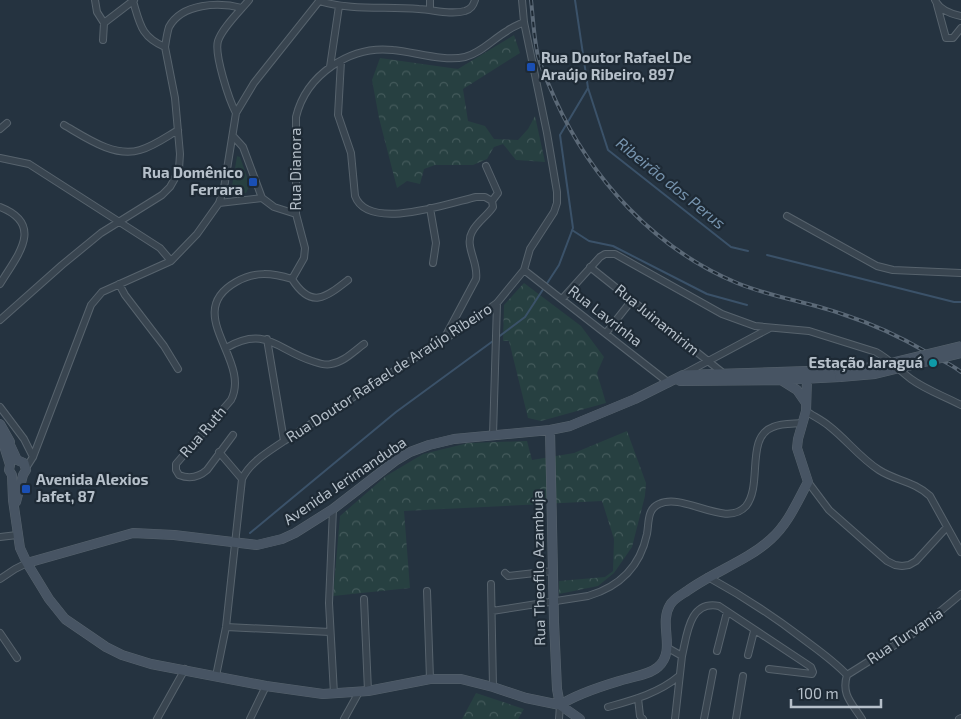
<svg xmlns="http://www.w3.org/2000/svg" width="961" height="719" font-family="'Exo 2',sans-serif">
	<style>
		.green { fill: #274041 }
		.forest { fill: url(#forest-crowns) }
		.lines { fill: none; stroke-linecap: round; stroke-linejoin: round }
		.stream { stroke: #3b5269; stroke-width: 2 }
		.street-casing { stroke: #57636d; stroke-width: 8 }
		.secondary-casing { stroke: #57636d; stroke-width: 10 }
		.street { stroke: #394550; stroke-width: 6 }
		.secondary { stroke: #475463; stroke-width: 9 }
		.rail-casing { stroke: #5b6977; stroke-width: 4 }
		.rail { stroke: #1e2a35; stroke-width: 2; stroke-dasharray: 5.5; stroke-linecap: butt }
		.secondary-bridge-casing { stroke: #57636d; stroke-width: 10; stroke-linecap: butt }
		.secondary-bridge { stroke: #475463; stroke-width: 9 }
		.transit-dot { fill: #1a4fb4; stroke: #1e2a35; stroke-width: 2 }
		.culture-dot { fill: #0f9aa8; stroke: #1e2a35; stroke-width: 2 }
		.labels { text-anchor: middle; stroke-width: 4.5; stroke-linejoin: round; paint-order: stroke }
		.poi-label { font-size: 15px; font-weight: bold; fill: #b6c0ca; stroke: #1e2a35; text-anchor: start }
		.street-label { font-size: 15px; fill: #b6c0ca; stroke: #1e2a35 }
		.water-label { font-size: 16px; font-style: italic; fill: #7693ad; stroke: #1e2a35 }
	</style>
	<defs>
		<pattern id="forest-crowns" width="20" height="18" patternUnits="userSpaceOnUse" patternTransform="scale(1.25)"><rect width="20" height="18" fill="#274041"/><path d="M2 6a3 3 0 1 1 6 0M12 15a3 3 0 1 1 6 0" fill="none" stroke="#445a5b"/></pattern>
	</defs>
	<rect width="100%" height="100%" fill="#253340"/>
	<!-- green -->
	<path class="green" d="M237 156 240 157 250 185 246 193 235 195 231 192Z"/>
	<!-- forest -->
	<path class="forest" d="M514 35 520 53 463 89 468 121 485 126 494 139 518 140 528 129 535 116 545 162 516 160 503 144 494 147 487 159 473 165H435L424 169 420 184 407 181 397 188 379 118 372 80 380 58 458 69Z
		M524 283 581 326 604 357 597 373 606 403 541 421 528 418 509 341H503L504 305Z
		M627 431 646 483 645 496 632 547 614 573 598 586 559 594V581L605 577 613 571 614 539 602 501 404 511 410 588 333 596 340 516 386 476 423 454 468 443 527 441 532 460 574 453Z
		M476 693 524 709 518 719H462Z"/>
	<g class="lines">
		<!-- stream -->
		<path class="stream" d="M575 0 588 88 608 150 731 247 748 251
			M572 230 589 241 613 246 707 294 747 305
			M767 255 954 302H961
			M497 338 525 317 559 265 573 228 560 135 588 88
			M250 533 396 412 493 341"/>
		<!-- street casing -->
		<g class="street-casing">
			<path id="street" d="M95 0 97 12 104 23
				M430 0V10
				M935 0C939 9 951 14 961 16
				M319 1C352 11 385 6 419 9 435 10 450 15 465 11 471 9 473 6 475 0
				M937 5 946 38H953L961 28
				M104 23 134 0
				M103 40 104 23
				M165 47C166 41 167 33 169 27 182 3 219 2 242 8
				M341 61 338 115 351 153 355 196C368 232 450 203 476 197H485L492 201
				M330 67 339 6
				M236 113C229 100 214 54 218 41 222 28 240 11 249 0
				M64 125C85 137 114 158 140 150 154 146 166 137 178 130
				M0 129 7 123
				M233 136 243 147 262 198 274 207 296 214
				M0 158 29 164 160 248 171 261
				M219 203 262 198
				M0 207C46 225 16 257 0 284
				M430 208 436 243 433 263
				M787 216 877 266 893 270 961 273
				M590 267 723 373
				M524 270 669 383
				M292 279 304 258 305 248 296 214V117C306 75 350 45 393 50 415 52 444 62 465 57 481 53 493 39 507 31 512 27 518 25 524 22
				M119 284 125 295 164 346 178 369
				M562 299 600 257 605 254H615L722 314 755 326 809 331 876 352C889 359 899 370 911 379 926 390 944 396 961 405
				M0 320 62 265 101 233 162 195 170 187 174 180 179 169 180 154 175 98 165 47C141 37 140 24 133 1
				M606 333 632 300
				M267 339 284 441
				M444 339 476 279C479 263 464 246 472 232 477 222 487 216 493 207L492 201 498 193 486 166
				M226 348C266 325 277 350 312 361 318 363 325 366 331 364 344 362 354 351 364 344
				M684 374 770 328
				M0 407 24 439 33 457
				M806 411C813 416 822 420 829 426 846 439 860 458 879 470 896 481 914 481 930 496L961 552
				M233 435 207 470C199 477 189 479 179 475L176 470V464L231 400C252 360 181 313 236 282 255 271 272 273 292 279 311 309 325 298 348 280
				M493 435 497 303
				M219 452 242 479
				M26 468 33 457 91 305 102 292 171 261 197 234 219 203 224 188 236 113 254 83 320 0
				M808 482 829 510 887 561 895 565 902 566 909 565 916 561 947 527
				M333 509 329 603 334 694
				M0 537 17 535
				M505 573 508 576 553 571
				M708 577C741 595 772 615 802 638 818 650 834 661 847 675
				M0 579 15 569 27 563
				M491 584 493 687
				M427 591 430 679
				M364 599 368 691
				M492 611 588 596C619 587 640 567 647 534 649 523 647 509 659 504 684 492 726 529 746 506 763 485 745 437 773 427 782 423 794 424 803 423
				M226 627 330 632
				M0 633 17 658
				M668 648 682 656 675 719
				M717 651 727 612
				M748 655 754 631
				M682 656C687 635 689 600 719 606L811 667 813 672 812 674 769 669
				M847 675 914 633 961 594
				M847 675C841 695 852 703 862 719
				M216 676 226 627 242 479C250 462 268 452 284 441L465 326 497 303 524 270 530 249 554 212 557 203V192L547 133 524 22 522 0
				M638 698 640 716 643 719
				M608 707C633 700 659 693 679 676
				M157 719 185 669
				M250 719 266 686
				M344 719 359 692
				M559 719 560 705
				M704 719 713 672
				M736 719 743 676
				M959 719 961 718"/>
		</g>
		<!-- secondary casing -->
		<g class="secondary-casing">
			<path id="secondary" d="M781 380 797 390 806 403
				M680 381 781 380 840 377
				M0 424 10 442
				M550 430 554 622 557 689 560 705
				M1 436 10 465 9 470 12 475 13 500 20 548 27 563 49 599 65 619 106 647 122 655 151 664 266 686 323 694 368 691 430 679H461L493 687 526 698 560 705 580 719
				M4 439 11 447 17 460
				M16 502 23 475 26 470 24 463 17 460
				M27 563 133 533 174 535 257 545 282 539 295 533 333 509 395 461 410 452 429 445 454 439 550 430 570 426 635 399 683 375 838 370
				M560 705C577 694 599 687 619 681 631 677 649 675 658 667 677 650 658 625 670 605 673 599 681 595 687 591 713 572 747 561 771 539 788 524 797 502 808 482L797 448 798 439 806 411 807 379"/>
		</g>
		<!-- street -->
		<use href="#street" class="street"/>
		<!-- secondary -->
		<use href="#secondary" class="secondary"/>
		<!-- rail casing -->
		<g class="rail-casing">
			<path id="rail" d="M531 0C533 18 534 39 538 56 542 71 549 85 555 99 591 179 655 249 737 283 771 297 808 302 842 314 873 324 901 337 928 353 939 359 951 364 961 372"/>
		</g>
		<!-- rail -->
		<use href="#rail" class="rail"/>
		<!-- secondary-bridge casing -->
		<g class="secondary-bridge-casing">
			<path id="secondary-bridge" d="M838 370 874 367 961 346
				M840 377 875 374 961 353"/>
		</g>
		<!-- secondary-bridge -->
		<use href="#secondary-bridge" class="secondary-bridge"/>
	</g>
	<!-- markers -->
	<g class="transit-dot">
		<rect x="526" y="62" width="10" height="10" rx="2.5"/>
		<rect x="248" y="177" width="10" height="10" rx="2.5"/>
		<rect x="21" y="484" width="10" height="10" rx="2.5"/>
	</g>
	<circle class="culture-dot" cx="933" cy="363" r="5"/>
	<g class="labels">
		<!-- poi labels -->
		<g class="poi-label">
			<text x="541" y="63">Rua Doutor Rafael De<tspan x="541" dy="17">Araújo Ribeiro, 897</tspan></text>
			<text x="243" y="178" text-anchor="end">Rua Domênico<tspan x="243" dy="17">Ferrara</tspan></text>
			<text x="923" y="368" text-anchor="end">Estação Jaraguá</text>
			<text x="36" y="485">Avenida Alexios<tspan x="36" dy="17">Jafet, 87</tspan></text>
		</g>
		<!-- street labels -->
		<g class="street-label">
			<text transform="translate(296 169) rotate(-90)" y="5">Rua Dianora</text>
			<text transform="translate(605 316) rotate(38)" y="5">Rua Lavrinha</text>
			<text transform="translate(657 320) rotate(39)" y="5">Rua Juinamirim</text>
			<text transform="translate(389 373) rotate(-33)" y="5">Rua Doutor Rafael de Araújo Ribeiro</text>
			<text transform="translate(203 432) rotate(-49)" y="5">Rua Ruth</text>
			<text transform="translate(345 481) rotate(-34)" y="5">Avenida Jerimanduba</text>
			<text transform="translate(539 568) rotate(-91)" y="5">Rua Theofilo Azambuja</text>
			<text transform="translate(905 636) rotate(-34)" y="5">Rua Turvania</text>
		</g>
		<!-- water labels -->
		<g class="water-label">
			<text transform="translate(671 183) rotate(39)" y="6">Ribeirão dos Perus</text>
		</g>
	</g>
	<!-- scale -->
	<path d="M791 699v8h90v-8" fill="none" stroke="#b6c0ca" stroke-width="2.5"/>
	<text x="798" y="699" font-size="15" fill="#b6c0ca" stroke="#1e2a35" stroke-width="4" paint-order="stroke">100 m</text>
</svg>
